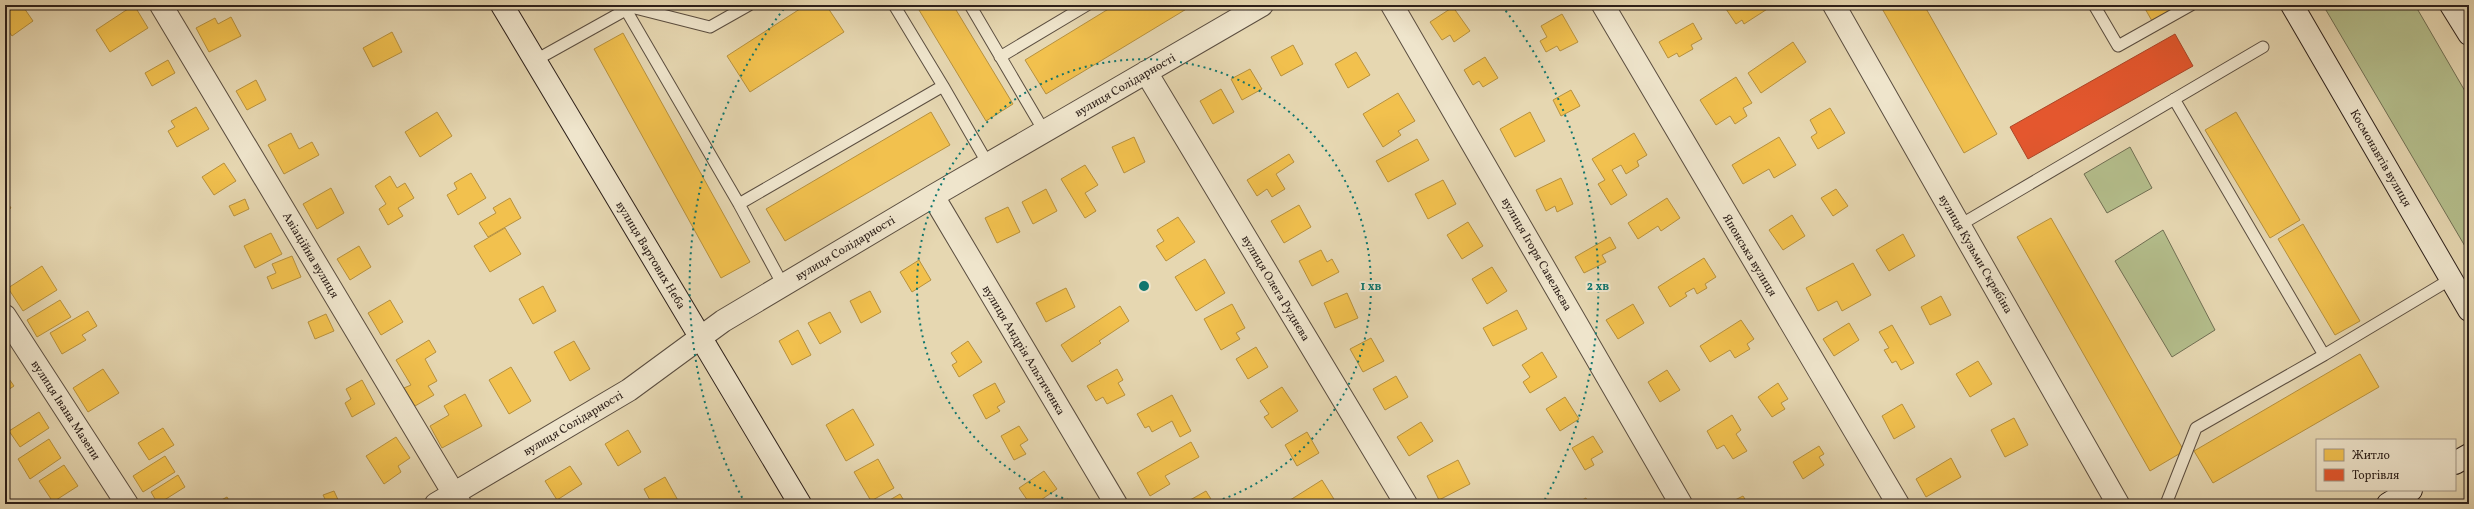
<svg xmlns="http://www.w3.org/2000/svg" width="2474" height="509" font-family="Vollkorn,serif">
	<style>
		.green { fill: #b4be8c; stroke: #706f53 }
		.homes { fill: #f2c14e; stroke: #b7913e }
		.shops { fill: #e4572e; stroke: #ad4628 }
		.lines { fill: none; stroke-linecap: round; stroke-linejoin: round }
		.lane-casing { stroke: #5b4e40; stroke-width: 13 }
		.street-casing { stroke: #5b4e40; stroke-width: 24 }
		.secondary-casing { stroke: #2d201a; stroke-width: 24 }
		.lane { stroke: #efe5cc; stroke-width: 11 }
		.street { stroke: #efe5cc; stroke-width: 22 }
		.secondary { stroke: #efe5cc; stroke-width: 22 }
		.ring { fill: none; stroke: #0f766e; stroke-width: 2; stroke-dasharray: 2 4 }
		.labels { text-anchor: middle; stroke-width: 4; stroke-linejoin: round; paint-order: stroke }
		.street-label { font-size: 12px; fill: #2d201a; stroke: #efe5cc }
		.centre { fill: #0f766e; stroke: #efe5cc; stroke-width: 2 }
		.ring-label { font-size: 12px; text-anchor: middle; font-weight: bold; fill: #0f766e; stroke: #efe5cc; stroke-width: 4; stroke-linejoin: round; paint-order: stroke }
	</style>
	<rect width="100%" height="100%" fill="#e6d7b1"/>
	<filter id="stains"><feTurbulence type="fractalNoise" baseFrequency=".005" numOctaves="4"/><feColorMatrix values="0 0 0 0 .2 0 0 0 0 .09 0 0 0 0 .02 0 0 0 .5 -.17"/></filter>
	<radialGradient id="worn" r=".72"><stop offset=".6" stop-color="#630" stop-opacity="0"/><stop offset="1" stop-color="#630" stop-opacity=".3"/></radialGradient>
	<!-- green -->
	<path class="green" d="M2323 5H2415L2469 98V253Z
		M2130 147 2152 188 2107 213 2084 174Z
		M2163 230 2215 330 2172 357 2115 261Z"/>
	<!-- homes -->
	<path class="homes" d="M18 5H22L33 21 12 36 5 26V14Z
		M134 5 148 28 110 52 96 30Z
		M806 5H826L844 32 750 92 727 56Z
		M916 5H953L1013 104 986 121Z
		M1115 5H1193L1046 94 1025 60Z
		M1732 5H1771L1772 6 1744 24 1742 20 1736 24 1726 9Z
		M1880 5H1924L1997 134 1964 153Z
		M2143 5H2179L2152 21Z
		M1453 7 1470 31 1454 42 1450 35 1442 40 1430 22Z
		M1562 14 1578 42 1560 51 1557 46 1546 52 1540 41 1547 37 1541 26Z
		M231 17 241 36 209 52 196 28 215 18 218 24Z
		M1693 23 1702 39 1691 45 1693 49 1679 57 1677 53 1668 58 1659 42Z
		M392 32 402 52 373 67 363 48Z
		M623 33 750 262 721 278 594 49Z
		M1793 42 1806 62 1761 93 1748 73Z
		M1293 45 1303 64 1281 76 1271 57Z
		M1356 52 1370 75 1348 88 1335 64Z
		M1485 57 1498 78 1483 87 1479 81 1473 85 1464 70Z
		M168 60 175 73 152 86 145 73Z
		M1250 69 1262 89 1242 100 1231 79Z
		M1736 77 1752 103 1743 108 1747 116 1735 124 1730 116 1716 125 1700 100Z
		M256 80 266 100 247 110 236 91Z
		M1221 89 1234 112 1213 124 1200 101Z
		M1571 90 1580 106 1561 116 1553 100Z
		M1398 93 1415 121 1398 131 1401 135 1383 147 1363 114Z
		M196 107 209 129 177 147 168 131 175 127 171 121Z
		M1830 108 1845 133 1818 149 1811 137 1817 133 1810 120Z
		M437 112 452 136 420 157 405 132Z
		M931 112 950 145 785 241 766 209Z
		M1530 112 1545 141 1515 157 1500 129Z
		M2236 112 2300 220 2270 238 2205 130Z
		M291 133 299 149 312 142 319 155 284 174 268 145Z
		M1634 133 1647 155 1637 161 1639 166 1626 174 1621 165 1612 170 1627 195 1611 205 1598 184 1605 180 1592 159Z
		M1134 137 1145 162 1124 173 1112 147Z
		M1779 137 1796 165 1774 178 1769 169 1743 184 1732 165Z
		M1417 139 1429 160 1388 182 1376 161Z
		M1289 154 1294 162 1276 174 1285 189 1272 197 1267 189 1257 196 1247 180Z
		M224 163 236 181 214 195 202 177Z
		M1085 165 1098 185 1085 193 1096 211 1085 218 1061 179Z
		M471 173 486 198 458 215 447 195 457 189 454 183Z
		M390 176 397 188 405 183 414 198 398 208 403 216 388 225 379 209 386 204 375 186Z
		M1561 178 1573 204 1557 212 1555 206 1546 211 1536 190Z
		M1443 180 1456 204 1428 219 1415 194Z
		M331 188 344 213 317 229 303 204Z
		M1046 189 1057 211 1033 224 1022 202Z
		M1836 189 1848 206 1833 216 1821 198Z
		M510 198 521 218 488 237 479 223 496 213 493 208Z
		M1667 198 1680 218 1661 231 1658 226 1638 239 1628 223Z
		M5 199 11 208 5 212Z
		M245 199 249 209 234 216 229 206Z
		M1299 205 1311 227 1284 243 1271 221Z
		M1008 207 1020 232 997 243 985 218Z
		M1792 215 1805 236 1783 250 1769 230Z
		M1178 217 1195 242 1166 261 1156 246 1164 241 1157 230Z
		M2051 218 2184 451 2150 471 2017 237Z
		M1468 222 1483 246 1462 259 1447 235Z
		M2303 224 2360 321 2335 335 2278 239Z
		M505 228 521 254 490 272 474 246Z
		M271 233 282 254 255 268 244 246Z
		M1903 234 1915 256 1889 271 1876 250Z
		M1610 237 1616 248 1602 255 1606 262 1584 273 1575 257Z
		M359 246 371 267 350 280 337 259Z
		M1321 250 1327 262 1332 259 1339 272 1312 286 1299 261Z
		M292 256 301 277 272 289 267 277 276 273 272 264Z
		M1704 258 1716 277 1705 284 1707 288 1697 294 1694 288 1685 293 1687 296 1670 307 1658 287Z
		M1205 259 1225 293 1196 311 1175 277Z
		M919 260 931 280 912 292 900 272Z
		M1853 263 1871 295 1842 311 1837 301 1818 311 1806 288Z
		M42 266 57 290 23 311 8 288Z
		M1492 267 1507 291 1487 304 1472 279Z
		M543 286 556 311 533 324 519 299Z
		M1066 288 1075 307 1046 322 1036 303Z
		M870 291 881 312 861 323 850 301Z
		M1347 293 1358 318 1335 328 1324 303Z
		M1941 296 1951 315 1930 325 1921 307Z
		M60 300 71 317 37 337 27 320Z
		M390 300 403 322 381 335 368 313Z
		M1232 304 1245 328 1236 333 1240 339 1221 350 1204 319Z
		M1633 304 1644 323 1618 339 1606 320Z
		M1120 306 1129 321 1099 341 1101 343 1072 362 1061 345Z
		M1517 310 1527 329 1493 346 1483 328Z
		M88 311 97 326 82 335 86 340 62 354 50 333Z
		M830 312 841 332 820 344 808 323Z
		M326 314 334 331 315 339 308 322Z
		M1741 320 1754 339 1747 344 1750 349 1735 358 1730 350 1710 362 1700 346Z
		M1849 323 1859 340 1834 356 1823 339Z
		M1892 325 1914 363 1901 370 1896 361 1892 363 1884 350 1889 348 1879 332Z
		M798 330 811 355 792 365 779 341Z
		M1371 338 1384 361 1363 372 1350 349Z
		M429 340 436 352 425 359 437 381 428 386 434 395 415 406 404 388 411 385 396 360Z
		M574 341 590 369 570 381 554 352Z
		M968 341 982 362 959 377 952 365 957 362 951 353Z
		M1256 347 1268 367 1248 379 1236 359Z
		M1542 352 1557 377 1530 393 1523 382 1530 377 1522 365Z
		M2360 354 2379 387 2213 483 2194 451Z
		M1978 361 1992 384 1970 397 1956 374Z
		M511 367 531 401 509 414 489 380Z
		M103 369 119 393 88 412 73 388Z
		M1117 369 1123 380 1118 383 1125 395 1107 404 1103 397 1096 401 1087 386Z
		M1667 370 1680 390 1660 402 1648 382Z
		M5 373 14 386 5 392Z
		M1396 376 1408 397 1385 410 1373 389Z
		M362 380 375 404 352 417 345 403 351 399 346 389Z
		M995 383 1005 402 997 407 1000 411 986 419 973 395Z
		M1778 383 1788 399 1781 403 1785 409 1772 417 1758 397Z
		M1282 387 1298 411 1272 428 1264 417 1269 414 1260 401Z
		M465 394 482 426 442 448 430 426 449 415 444 406Z
		M1172 395 1191 431 1180 437 1172 421 1152 432 1149 426 1145 428 1137 414Z
		M1565 397 1579 419 1560 431 1546 409Z
		M1902 404 1915 427 1894 439 1882 416Z
		M853 409 874 445 846 461 826 425Z
		M39 412 49 428 20 447 9 431Z
		M1732 415 1741 430 1736 434 1747 451 1733 459 1724 445 1717 449 1707 431Z
		M2014 418 2028 445 2005 457 1991 430Z
		M1421 422 1433 441 1409 456 1397 437Z
		M1019 426 1028 440 1020 445 1026 454 1014 460 1001 436Z
		M163 428 174 445 149 460 138 443Z
		M628 430 641 452 618 466 605 444Z
		M1307 432 1319 453 1297 466 1285 445Z
		M1593 436 1603 452 1591 459 1594 465 1585 470 1572 448Z
		M396 437 410 458 398 466 401 472 384 484 366 456Z
		M49 439 61 458 30 479 18 459Z
		M1191 442 1199 457 1165 476 1170 484 1150 496 1137 473Z
		M1819 446 1824 454 1819 457 1824 465 1803 479 1793 462Z
		M165 456 175 472 143 492 133 476Z
		M1951 458 1961 477 1926 497 1916 479Z
		M878 459 894 488 871 501 854 472Z
		M1458 460 1470 484 1439 500 1427 476Z
		M64 465 78 486 53 502 39 481Z
		M570 466 582 484 557 500 545 481Z
		M1044 471 1057 489 1035 504H1030L1019 488Z
		M178 475 185 487 158 504 151 492Z
		M665 477 680 504H652L644 489Z
		M1322 480 1337 504H1289L1287 502Z
		M334 491 340 504H321L326 501 323 495Z
		M1206 491 1214 504H1183Z
		M900 494 906 504H883Z
		M1743 496 1748 504H1727Z
		M227 497 231 504H214Z
		M1586 498 1589 504H1574Z"/>
	<!-- shops -->
	<path class="shops" d="M2175 34 2193 66 2028 159 2010 127Z"/>
	<g class="lines">
		<!-- lane casing -->
		<g class="lane-casing">
			<path id="lane" d="M970 5 1044 131
				M2094 5 2118 46 2191 5
				M626 10 739 204 783 285
				M1000 57 1087 5
				M534 61 631 7 710 27 749 5
				M943 86 988 164
				M739 204 943 86 894 5
				M1960 225 2263 47
				M2324 355 2451 279
				M2166 504 2196 428 2324 355 2174 99"/>
		</g>
		<!-- street casing -->
		<g class="street-casing">
			<path id="street" d="M161 5 460 504
				M1392 5 1681 504
				M1603 5 1898 504
				M1834 5 2118 504
				M1146 72 1406 504
				M933 196 1116 504
				M5 316 127 504
				M436 504 629 390 723 321 933 196 1262 5"/>
		</g>
		<!-- secondary casing -->
		<g class="secondary-casing">
			<path id="secondary" d="M502 5 800 504
				M2292 5 2469 310
				M2451 5 2469 34
				M2455 463 2469 455
				M2388 504 2411 490"/>
		</g>
		<!-- lane -->
		<use href="#lane" class="lane"/>
		<!-- street -->
		<use href="#street" class="street"/>
		<!-- secondary -->
		<use href="#secondary" class="secondary"/>
	</g>
	<!-- distance rings -->
	<g class="ring">
		<path d="M1080 504A227 227 0 1 1 1208 504"/>
		<path d="M745 503A454 454 0 0 1 786 6M1502 6A454 454 0 0 1 1543 503"/>
	</g>
	<g class="labels">
		<!-- street labels -->
		<g class="street-label">
			<text transform="translate(1125 85) rotate(-30)" y="4">вулиця Солідарності</text>
			<text transform="translate(2381 158) rotate(60)" y="4">Космонавтів вулиця</text>
			<text transform="translate(845 248) rotate(-31)" y="4">вулиця Солідарності</text>
			<text transform="translate(1537 254) rotate(60)" y="4">вулиця Ігоря Савельєва</text>
			<text transform="translate(1976 254) rotate(60)" y="4">вулиця Кузьми Скрябіна</text>
			<text transform="translate(311 255) rotate(59)" y="4">Авіаційна вулиця</text>
			<text transform="translate(651 255) rotate(59)" y="4">вулиця Вартових Неба</text>
			<text transform="translate(1750 255) rotate(59)" y="4">Японська вулиця</text>
			<text transform="translate(1276 288) rotate(59)" y="4">вулиця Олега Руднєва</text>
			<text transform="translate(1024 350) rotate(59)" y="4">вулиця Андрія Альтиченка</text>
			<text transform="translate(66 410) rotate(57)" y="4">вулиця Івана Мазепи</text>
			<text transform="translate(573 423) rotate(-31)" y="4">вулиця Солідарності</text>
		</g>
	</g>
	<circle cx="1144" cy="286" r="6" class="centre"/>
	<g class="ring-label">
		<text x="1371" y="290">1 хв</text>
		<text x="1598" y="290">2 хв</text>
	</g>
	<!-- margin -->
	<rect width="2474" height="509" fill="none" stroke="#e6d7b1" stroke-width="20"/>
	<rect x="6" y="6" width="2462" height="497" fill="none" stroke="#2d201a" stroke-width="2"/>
	<rect x="10" y="10" width="2454" height="489" fill="none" stroke="#2d201a"/>
	<!-- legend -->
	<rect x="2316" y="439" width="140" height="52" fill="#efe5cc" stroke="#a19685"/>
	<rect x="2324" y="449" width="20" height="12" fill="#f2c14e" stroke="#a19685"/>
	<text x="2352" y="459" font-size="12" fill="#2d201a">Житло</text>
	<rect x="2324" y="469" width="20" height="12" fill="#e4572e" stroke="#a19685"/>
	<text x="2352" y="479" font-size="12" fill="#2d201a">Торгівля</text>
	<rect width="100%" height="100%" filter="url(#stains)"/>
	<rect width="100%" height="100%" fill="url(#worn)"/>
</svg>
